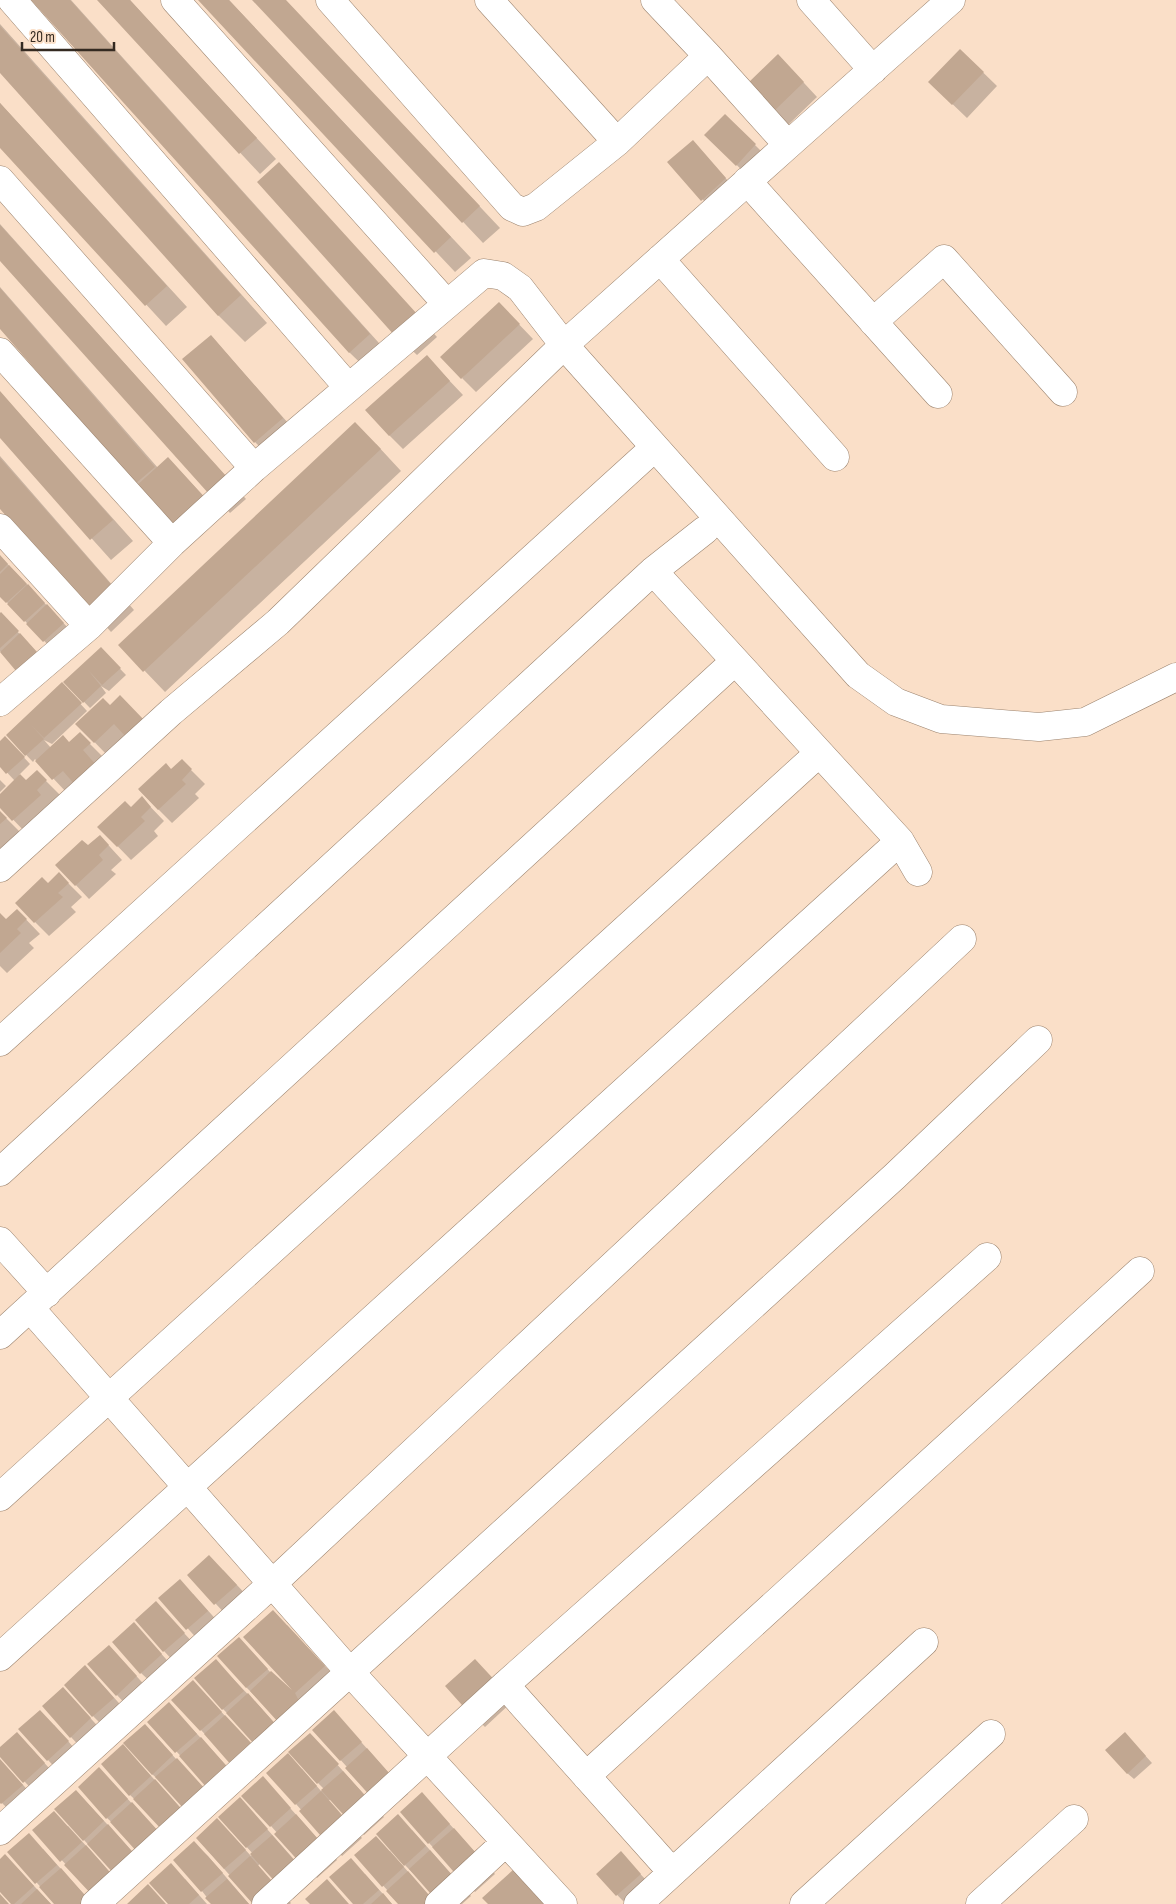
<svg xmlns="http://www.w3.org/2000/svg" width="1176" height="1904" font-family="'Sofia Sans Condensed',sans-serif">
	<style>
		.shadow { fill: #0003 }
		.building { fill: #c1a791 }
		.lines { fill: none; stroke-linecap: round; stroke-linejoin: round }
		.street-casing { stroke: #9b836e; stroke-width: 29 }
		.street { stroke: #fff; stroke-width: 28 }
	</style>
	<rect width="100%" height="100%" fill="#fadfc8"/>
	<!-- shadow -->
	<path class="shadow" d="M33 0H71L396 362 377 379 350 353Z
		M98 0H130L276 159 260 174Z
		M199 0H229L471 258 455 272Z
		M254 0H285L500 228 483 243Z
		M0 24 267 323 245 342 218 315 0 71Z
		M960 50 997 86 967 118 944 96Z
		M792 70 817 97 788 125 774 111Z
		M0 103 187 307 166 326 0 146Z
		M725 115 769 159 750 178 706 135Z
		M693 142 739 193 716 214 669 163Z
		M279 164 437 337 417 355 396 335Z
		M0 224 246 499 230 513 0 259Z
		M0 287 158 468 168 458 221 515 138 486 0 328Z
		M513 318 533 339 476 392 462 378Z
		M211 336 296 432 268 455 255 442Z
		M427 357 463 395 403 449 389 435Z
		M0 392 133 541 111 560 0 436Z
		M376 444 401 471 165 692 120 645Z
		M0 456 134 610 111 632 0 507Z
		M0 556 70 630 51 648 0 595Z
		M0 613 43 659 24 677 0 651Z
		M101 649 126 675 109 691 101 686 106 693 90 708 65 682Z
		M62 684 87 711 52 744 44 740 51 748 69 743 80 734 103 757 67 793 35 759 33 762 7 735Z
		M110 706 158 735 108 756 77 724Z
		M5 737 30 764 19 775 26 782 37 772 60 795 27 834 0 806V795L15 781 0 765V742Z
		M182 761 205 784 195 794 199 798 172 823 139 790 171 771Z
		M0 780 6 786 0 792Z
		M142 798 164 821 154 831 158 836 131 860 99 827 131 808Z
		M0 812 20 832 0 859Z
		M100 836 122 860 111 870 116 874 89 899 57 865 88 847Z
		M59 874 82 897 71 907 76 912 49 936 16 903 48 884Z
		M17 910 40 934 29 943 34 948 7 973 0 966V915L6 921Z
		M223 1570 250 1599 229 1618 189 1575Z
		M193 1594 221 1625 201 1643 160 1598Z
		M156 1603 197 1647 177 1665 164 1651Z
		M287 1625 338 1680 308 1708 260 1701 246 1687 239 1638 271 1673 292 1691 293 1689Z
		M147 1638 175 1669 155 1686 141 1673Z
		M109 1646 150 1691 130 1709 117 1695Z
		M216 1661 262 1709 289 1739 237 1723 223 1709 196 1678Z
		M99 1681 127 1712 107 1730 93 1716Z
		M63 1688 104 1733 84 1751 71 1737Z
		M207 1696 226 1717 214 1744 201 1730Z
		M513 1701 485 1727 471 1713Z
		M334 1712 408 1794 387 1812 314 1730Z
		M182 1718 214 1752 242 1783 190 1766 149 1722Z
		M54 1725 81 1756 61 1774 48 1760Z
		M145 1725 177 1760 166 1787 152 1774Z
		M310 1734 384 1817 364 1835 331 1799 328 1801 362 1838 342 1856 296 1804 302 1769 321 1791 324 1789 318 1783Z
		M1131 1740 1152 1763 1134 1779 1127 1773Z
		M30 1747 58 1778 38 1796 0 1755V1748Z
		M0 1760 36 1799 16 1817 0 1801Z
		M136 1760 169 1795 196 1825 144 1808 130 1795Z
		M263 1778 337 1860 317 1878 271 1826Z
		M113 1783 137 1809 121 1831 107 1818Z
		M76 1791 122 1840 149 1870 97 1854 84 1840Z
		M435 1808 495 1874 475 1892 429 1843Z
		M253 1813 313 1881 293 1899 260 1863 258 1866 291 1903 290 1904H255L197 1838 231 1834 251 1856 253 1854 220 1817Z
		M68 1826 100 1861 127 1892 70 1869 34 1830Z
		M412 1830 471 1896 462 1904H442L405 1865Z
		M194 1843 208 1856 249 1904H212L202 1891Z
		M43 1849 61 1869 93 1904H56L9 1852Z
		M390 1851 417 1882 400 1904 356 1856Z
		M620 1853 647 1881 624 1902 597 1874Z
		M0 1861 19 1870 51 1904H12L0 1890Z
		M365 1874 392 1904H354Z
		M185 1879 207 1904H170Z"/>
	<!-- building -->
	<path class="building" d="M31 0H70L370 334 349 353Z
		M97 0H130L257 138 239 154Z
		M198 0H229L451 237 434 253Z
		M252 0H286L480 206 462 223Z
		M0 26 241 295 218 316 0 73Z
		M960 49 984 72 952 105 928 82Z
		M778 54 804 82 773 112 747 84Z
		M0 103 167 286 145 306 0 148Z
		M725 114 756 144 736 166 704 135Z
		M693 140 726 178 701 201 667 162Z
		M279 162 418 315 395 336 257 182Z
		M0 225 227 477 209 494 0 261Z
		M0 288 155 467 135 484 0 329Z
		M499 302 520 324 461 379 440 357Z
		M211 335 283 418 254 443 182 359Z
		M427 355 450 381 389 436 365 410Z
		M0 391 113 520 90 540 0 438Z
		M355 422 381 449 143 672 118 645Z
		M168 457 208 501 174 533 134 488Z
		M0 458 115 589 90 612 0 509Z
		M0 555 8 564 0 572Z
		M9 565 27 584 6 603 0 597V574Z
		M28 584 45 603 24 622 7 604Z
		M47 604 64 623 43 642 26 624Z
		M1 612 19 631 0 648V613Z
		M20 633 37 652 16 671 0 652Z
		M101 647 121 668 102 685 88 670 101 686 83 703 63 682Z
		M62 682 82 703 44 738 30 724 44 739 25 756 6 735Z
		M120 695 145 721 127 738 114 724 94 743 75 724 103 698 110 705Z
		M80 732 91 743 83 750 97 766 76 786 63 771 52 780 35 761 63 735 69 742Z
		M5 736 25 757 6 774 0 767V741Z
		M182 759 192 769 182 780 186 784 158 810 138 789 166 763 171 769Z
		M37 770 47 780 37 790 41 795 12 821 0 808V794L20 774 26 780Z
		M142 796 151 807 141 817 145 821 117 847 97 827 125 801 131 807Z
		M0 811 7 818 0 824Z
		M100 835 109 845 99 855 103 860 75 886 55 865 82 840 88 845Z
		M59 872 69 883 58 893 63 897 34 923 15 903 42 877 48 883Z
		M17 909 27 919 17 929 21 933 0 953V913L6 919Z
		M209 1555 237 1585 214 1605 187 1575Z
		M180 1579 208 1611 186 1630 158 1598Z
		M156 1601 185 1633 163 1652 135 1620Z
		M273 1610 325 1666 295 1693 300 1703 278 1722 250 1691 271 1671 292 1690 243 1637Z
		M134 1622 162 1654 140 1674 112 1642Z
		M239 1637 268 1669 246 1688 217 1656Z
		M109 1645 137 1676 116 1696 87 1664Z
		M216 1659 244 1691 222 1710 194 1678Z
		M475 1659 501 1687 470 1714 445 1686Z
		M85 1665 114 1698 92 1717 64 1685Z
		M193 1680 222 1712 200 1731 171 1700Z
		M63 1687 91 1718 70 1738 42 1706Z
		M248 1693 276 1725 254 1744 226 1713Z
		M169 1702 197 1734 175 1753 147 1722Z
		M40 1710 69 1741 47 1761 18 1729Z
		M334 1710 362 1742 340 1761 312 1730Z
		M225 1715 254 1746 232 1766 204 1734Z
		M145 1724 173 1755 152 1775 123 1743Z
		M17 1732 45 1763 23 1783 0 1757V1747Z
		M1125 1732 1146 1756 1127 1774 1105 1750Z
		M310 1733 339 1764 317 1784 288 1752Z
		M201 1737 229 1769 207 1788 179 1756Z
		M123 1744 151 1776 129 1796 101 1764Z
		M367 1748 395 1780 373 1799 345 1768Z
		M288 1753 317 1786 295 1805 266 1773Z
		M177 1758 206 1790 184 1809 155 1777Z
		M0 1759 23 1785 1 1804 0 1803Z
		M99 1767 128 1799 106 1819 78 1787Z
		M343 1771 371 1802 350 1822 321 1790Z
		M263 1776 291 1808 270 1827 241 1796Z
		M155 1779 183 1811 162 1830 133 1799Z
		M76 1790 104 1821 83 1841 54 1809Z
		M321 1791 349 1823 327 1843 299 1811Z
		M422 1792 450 1824 428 1844 400 1812Z
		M240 1797 268 1829 246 1848 218 1817Z
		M132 1802 160 1833 138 1853 110 1822Z
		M54 1811 82 1842 60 1862 32 1830Z
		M296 1814 324 1846 302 1865 274 1834Z
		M398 1814 426 1846 404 1866 376 1834Z
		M217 1818 246 1850 224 1869 196 1838Z
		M108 1824 136 1856 115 1875 87 1844Z
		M454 1828 482 1860 460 1879 432 1847Z
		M29 1833 57 1865 35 1884 7 1852Z
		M272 1835 300 1867 279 1886 250 1854Z
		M376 1836 404 1867 382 1887 354 1855Z
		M194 1841 223 1873 201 1892 173 1860Z
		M86 1845 114 1877 93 1896 64 1865Z
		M430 1850 458 1882 437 1901 409 1869Z
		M621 1851 641 1874 616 1896 596 1874Z
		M5 1854 34 1886 14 1904H11L0 1892V1859Z
		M250 1856 278 1888 253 1904 228 1876Z
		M351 1858 379 1890 363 1904H353L329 1877Z
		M171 1863 199 1895 189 1904H168L149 1883Z
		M61 1868 89 1900 84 1904H54L39 1887Z
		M514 1869 546 1904H488L482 1898Z
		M408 1871 436 1903 435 1904H398L386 1891Z
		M227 1879 249 1904H211L205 1898Z
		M327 1879 349 1904H310L305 1899Z
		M148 1884 166 1904H127Z
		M37 1889 51 1904H21Z
		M383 1893 392 1904H371Z
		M0 1894 9 1904H0Z"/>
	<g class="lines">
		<!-- street casing -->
		<g class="street-casing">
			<path id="street" d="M12 0 348 387
				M175 0 447 304
				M330 0 512 207 523 212 536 207 617 142 708 56 655 0
				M489 0 617 142
				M811 0 873 70
				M788 145 951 0
				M0 180 254 468
				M747 181 938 394
				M660 259 835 457
				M873 322 944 259 1063 392
				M0 352 172 543
				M0 528 89 626
				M653 571 900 841 918 872
				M0 702 89 626 172 543 254 468 484 273 503 276 520 288 564 345 858 675 896 702 941 719 1039 727 1085 722 1176 677
				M0 868 171 712 278 622 564 345 788 145 708 56
				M0 1042 654 448
				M0 1172 653 571 705 530
				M0 1241 47 1293
				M30 1308 349 1671 563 1904
				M0 1335 734 662
				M0 1497 818 754
				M0 1657 900 841
				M505 1685 672 1872
				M586 1776 1140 1271
				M0 1831 273 1583 962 939
				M95 1904 895 1176 1038 1040
				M266 1904 505 1685 987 1257
				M439 1904 506 1842
				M638 1904 924 1642
				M804 1904 991 1734
				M980 1904 1074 1819"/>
		</g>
		<!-- street -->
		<use href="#street" class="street"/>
	</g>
	<!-- scale -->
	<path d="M22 42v8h92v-8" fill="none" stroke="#342a21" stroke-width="2.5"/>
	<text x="30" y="42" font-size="15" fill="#342a21" stroke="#fadfc8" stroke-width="4" paint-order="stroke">20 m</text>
</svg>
